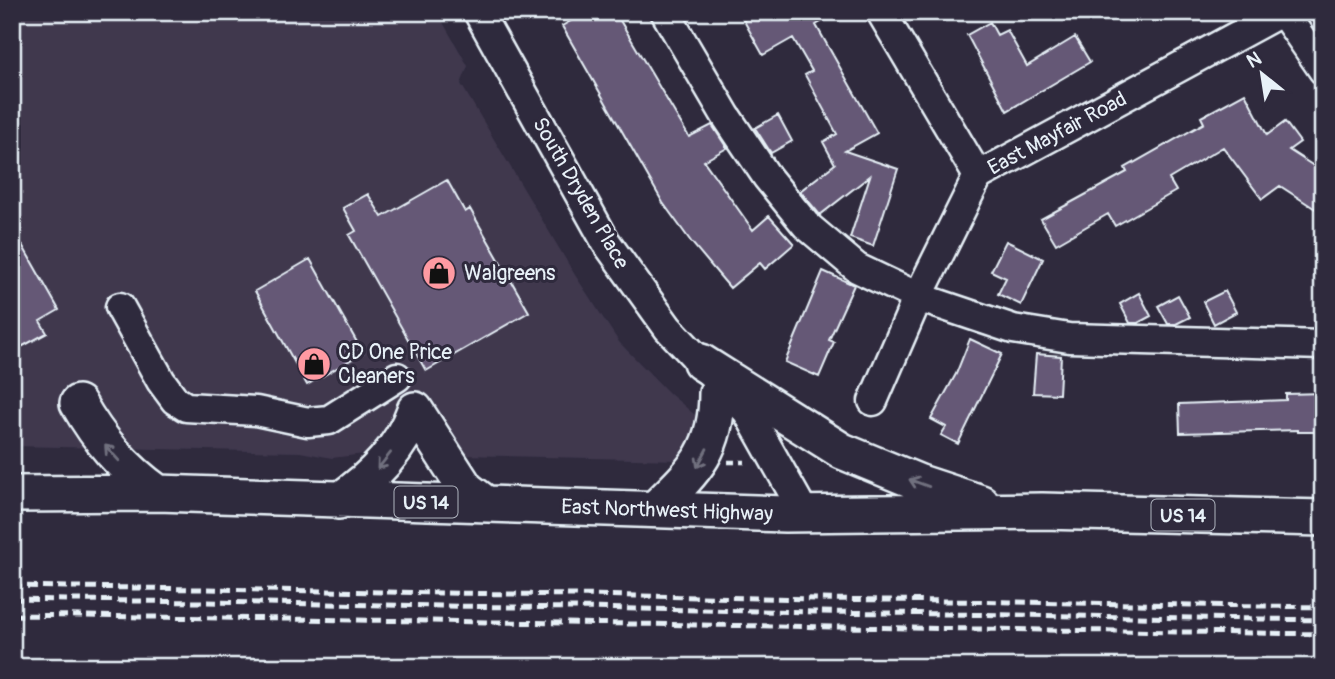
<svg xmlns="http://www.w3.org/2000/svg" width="1335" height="679" font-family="Pangolin,sans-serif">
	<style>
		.built { fill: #3f384e }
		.building { fill: #655976; stroke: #e8f1f8; stroke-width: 2 }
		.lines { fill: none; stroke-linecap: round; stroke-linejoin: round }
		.minor-casing { stroke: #e8f1f8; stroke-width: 33 }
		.major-casing { stroke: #e8f1f8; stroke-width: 40 }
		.path { stroke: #e8f1f8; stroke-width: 4.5; stroke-dasharray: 7 5; stroke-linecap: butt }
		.minor { stroke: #2f2a3d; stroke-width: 28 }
		.major { stroke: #2f2a3d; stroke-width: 35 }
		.rail { stroke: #e8f1f8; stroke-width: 5; stroke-dasharray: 10 5; stroke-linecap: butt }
		.oneway { stroke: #70707e }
		.labels { text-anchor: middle; stroke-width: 6; stroke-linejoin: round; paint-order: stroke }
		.shield { fill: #2f2a3d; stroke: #b0b5c0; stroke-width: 2 }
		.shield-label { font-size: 19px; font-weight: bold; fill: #e8f1f8 }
		.street-label { font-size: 21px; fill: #e8f1f8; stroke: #2f2a3d }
		.poi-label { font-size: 21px; fill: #e8f1f8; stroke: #2f2a3d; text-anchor: start }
	</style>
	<rect width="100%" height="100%" fill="#2f2a3d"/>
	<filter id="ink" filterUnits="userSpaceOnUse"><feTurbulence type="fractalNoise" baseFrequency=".0143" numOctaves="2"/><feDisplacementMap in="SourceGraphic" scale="14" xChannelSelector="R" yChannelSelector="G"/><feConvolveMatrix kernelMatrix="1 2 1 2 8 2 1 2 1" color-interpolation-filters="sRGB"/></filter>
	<g filter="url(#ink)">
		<!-- built -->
		<path class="built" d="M12 12H437L468 66 461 84 575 275 619 342 669 393 701 420 680 460 372 453 332 458 300 452 12 446Z"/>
		<!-- building -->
		<path class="building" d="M586 12H591L595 20 615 12 689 137 712 125 727 148 704 161 753 230 769 216 794 244 765 269 760 263 730 288 692 243 663 203 562 26Z
			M739 12H838L816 25 877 133 845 151 898 169 873 246 850 238 870 176 820 215 800 191 835 164 823 142 837 134 805 75 812 71 793 38 763 55Z
			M990 22 997 35 1007 30 1027 66 1075 37 1090 62 1007 111 967 35Z
			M1245 93 1267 135 1285 122 1300 142 1289 150 1323 172V214L1280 186 1262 199 1223 147 1169 179 1176 191 1115 226 1108 214 1056 244 1041 219 1127 172 1125 168 1204 123 1201 117Z
			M778 115 792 141 771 153 755 128Z
			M447 180 465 212 470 209 529 312 426 371 349 235 356 231 343 208 368 194 382 217Z
			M12 227 59 310 40 321 47 333 12 352Z
			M1006 241 1043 259 1021 305 998 294 1006 278 991 271Z
			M310 259 363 353 307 385 255 291Z
			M823 271 854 285 829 340 834 342 819 377 785 362Z
			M1225 291 1236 312 1214 324 1203 302Z
			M1139 293 1151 316 1138 323H1130L1120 304Z
			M1178 295 1190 317 1176 324H1168L1158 306Z
			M970 339 1002 354 958 444 941 435 946 427 931 419 956 374Z
			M1036 354 1061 356 1059 394 1033 393Z
			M1323 393V424H1317V432H1298V430L1180 433 1179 404 1286 400V394Z"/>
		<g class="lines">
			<!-- minor casing -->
			<g class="minor-casing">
				<path id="minor" d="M478 12 606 242 668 328 747 411 805 514
					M665 12 726 116 767 177 806 225 857 268 918 297 1013 329 1069 338 1323 345
					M881 12 978 176
					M1283 12 1323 70
					M120 307 161 381 175 400 186 407 256 411 308 422 329 420 397 377
					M873 401 918 297 978 176 1281 12"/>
			</g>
			<!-- major casing -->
			<g class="major-casing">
				<path id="major" d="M701 362 842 451 920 483 981 503
					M78 403C99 440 123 468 158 493
					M415 410 466 489 486 504
					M12 494 158 493 785 514 1042 511 1323 518
					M339 501C373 477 401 450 415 410
					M656 508C695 470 717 450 717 393"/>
			</g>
			<!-- path -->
			<path class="path" d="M728 462H745"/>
			<!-- minor -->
			<use href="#minor" class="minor"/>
			<!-- major -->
			<use href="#major" class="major"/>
			<!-- rail -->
			<path class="rail" d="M12 586 1323 607
				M12 599 1323 620
				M12 615 1323 634"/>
		</g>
		<!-- one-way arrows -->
		<defs><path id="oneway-shaft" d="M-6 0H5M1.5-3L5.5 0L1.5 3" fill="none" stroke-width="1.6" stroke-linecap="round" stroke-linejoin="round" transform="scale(1.75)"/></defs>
		<g class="oneway">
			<use href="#oneway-shaft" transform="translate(112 453) rotate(-132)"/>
			<use href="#oneway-shaft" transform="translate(702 458) rotate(118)"/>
			<use href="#oneway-shaft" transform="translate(384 461) rotate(129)"/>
			<use href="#oneway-shaft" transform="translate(919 483) rotate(-160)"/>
		</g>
	</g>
	<!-- icons -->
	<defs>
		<g id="shop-disc" transform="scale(1.75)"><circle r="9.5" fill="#ff9aa2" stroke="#2f2a3d"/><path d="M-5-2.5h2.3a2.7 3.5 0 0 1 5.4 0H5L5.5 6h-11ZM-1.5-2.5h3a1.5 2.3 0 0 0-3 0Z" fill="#111"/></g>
	</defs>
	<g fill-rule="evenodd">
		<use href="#shop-disc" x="439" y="273"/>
		<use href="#shop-disc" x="314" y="364"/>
	</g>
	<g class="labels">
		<!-- shield labels -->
		<g class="shield">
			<rect x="394.5" y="486.5" width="63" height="31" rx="5"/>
			<rect x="1151.5" y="499.5" width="63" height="31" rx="5"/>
		</g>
		<g class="shield-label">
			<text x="426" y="509">US 14</text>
			<text x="1183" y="522">US 14</text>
		</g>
		<!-- street labels -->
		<g class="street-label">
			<text transform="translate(1057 133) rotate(-28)" y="7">East Mayfair Road</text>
			<text transform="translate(581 193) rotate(60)" y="7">South Dryden Place</text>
			<text transform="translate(667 510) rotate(2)" y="7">East Northwest Highway</text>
		</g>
		<!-- poi labels -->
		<g class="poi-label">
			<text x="464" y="280">Walgreens</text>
			<text x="338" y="359">CD One Price<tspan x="338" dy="24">Cleaners</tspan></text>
		</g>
	</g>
	<!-- margin -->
	<rect width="1335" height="679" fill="none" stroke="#2f2a3d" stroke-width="42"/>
	<rect x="21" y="21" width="1293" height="637" fill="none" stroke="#e8f1f8" stroke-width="2.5" filter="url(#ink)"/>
	<!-- north arrow -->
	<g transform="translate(1262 74) rotate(330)" stroke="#2f2a3d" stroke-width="5" paint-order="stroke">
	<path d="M0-5L12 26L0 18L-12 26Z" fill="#e8f1f8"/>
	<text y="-10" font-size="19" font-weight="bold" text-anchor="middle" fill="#e8f1f8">N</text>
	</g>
</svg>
